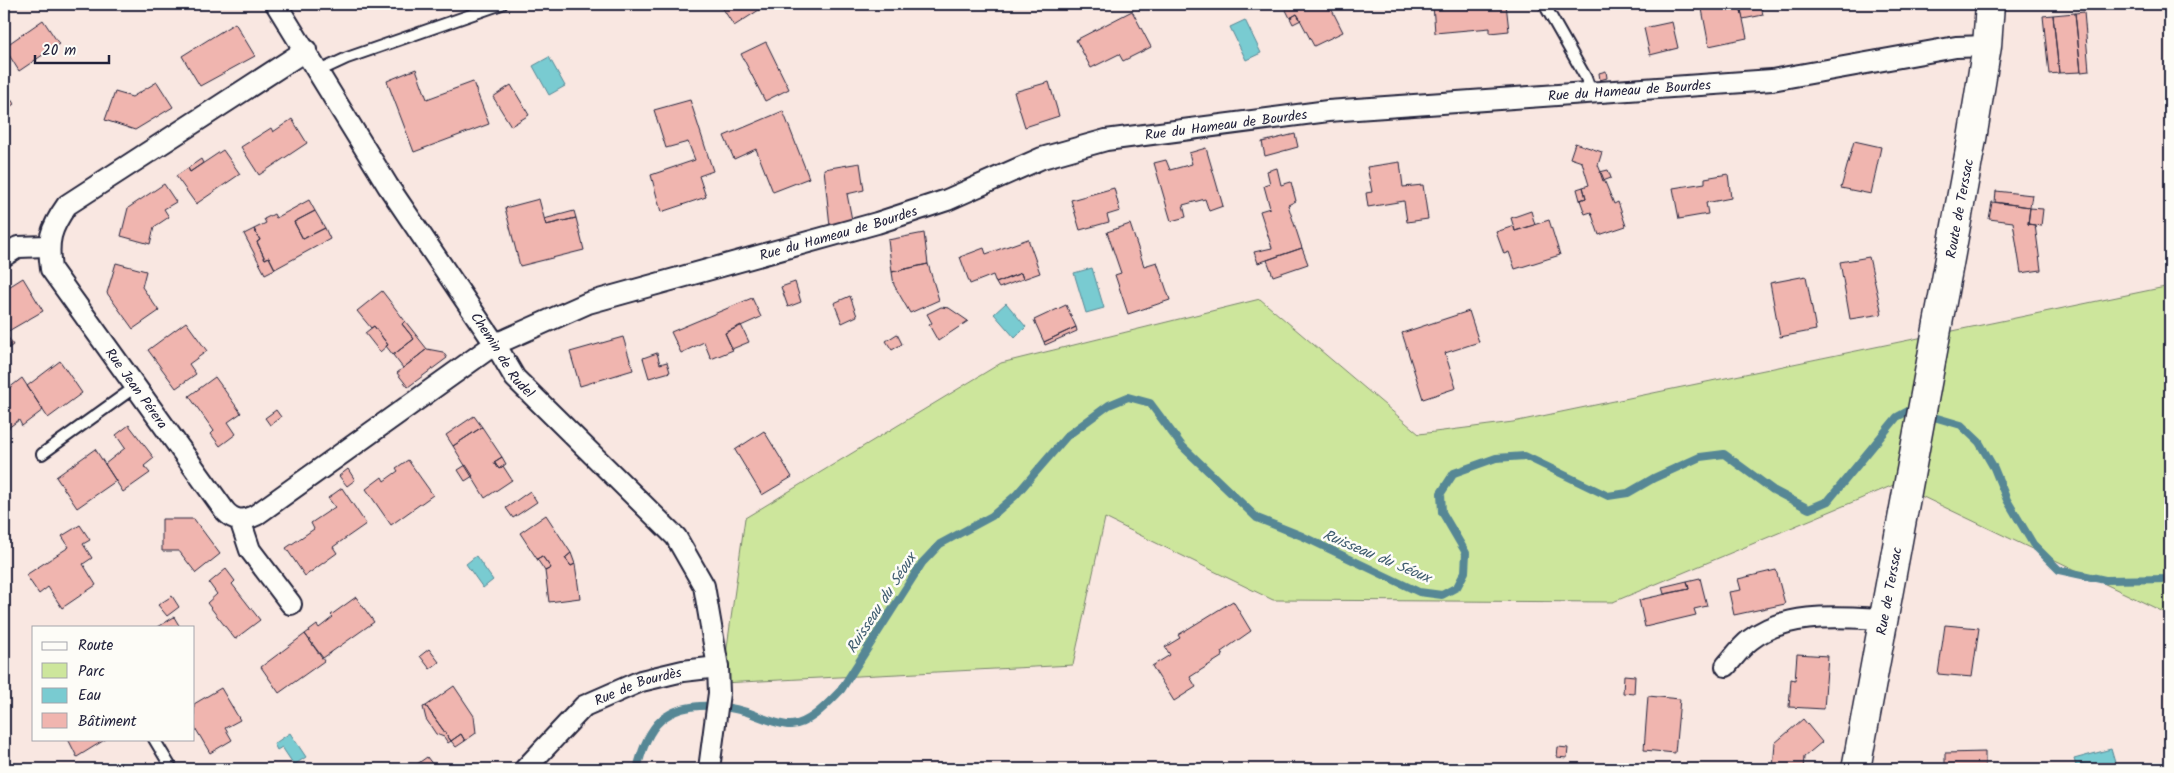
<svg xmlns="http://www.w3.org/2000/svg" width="2174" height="773" font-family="Kalam,sans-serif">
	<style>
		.green { fill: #cde69c; stroke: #78846c }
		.water { fill: #79cbd1; stroke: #568795 }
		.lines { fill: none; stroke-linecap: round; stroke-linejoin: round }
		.stream { stroke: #568795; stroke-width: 8 }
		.building { fill: #f0b5af; stroke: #22223b }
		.lane-casing { stroke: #22223b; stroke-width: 14 }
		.street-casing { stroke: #22223b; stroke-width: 24 }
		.secondary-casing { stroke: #22223b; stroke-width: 31 }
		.lane { stroke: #fdfcf7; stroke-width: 10 }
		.street { stroke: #fdfcf7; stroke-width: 20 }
		.secondary { stroke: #fdfcf7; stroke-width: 28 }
		.labels { text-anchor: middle; stroke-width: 5; stroke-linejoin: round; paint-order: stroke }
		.street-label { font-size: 14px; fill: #22223b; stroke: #fdfcf7 }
		.water-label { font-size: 15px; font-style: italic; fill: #405d70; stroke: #fdfcf7 }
	</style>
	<rect width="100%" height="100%" fill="#f9e7e1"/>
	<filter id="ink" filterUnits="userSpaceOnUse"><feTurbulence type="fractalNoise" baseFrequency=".02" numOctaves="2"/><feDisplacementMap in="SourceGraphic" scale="10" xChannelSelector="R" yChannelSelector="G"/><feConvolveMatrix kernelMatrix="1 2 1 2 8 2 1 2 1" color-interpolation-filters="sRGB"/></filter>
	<g filter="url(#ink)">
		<!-- green -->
		<path class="green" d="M2170 286V615L1896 484 1613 602 1273 600 1105 518 1073 665 722 683 745 518 1001 363 1260 299 1419 434 1513 422Z"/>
		<!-- water -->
		<path class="water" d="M1245 20 1261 53 1246 60 1230 27Z
			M549 57 565 86 549 95 533 66Z
			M1092 268 1104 308 1086 313 1074 273Z
			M1006 303 1026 327 1015 338 994 314Z
			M476 556 493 580 483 588 466 564Z
			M290 733 306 757 294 765 282 747 277 750 274 744Z
			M2111 749 2116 766 2102 769H2077L2074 759Z"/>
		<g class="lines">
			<!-- stream -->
			<path class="stream" d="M637 769C641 754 646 737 657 724 679 700 719 704 747 712 758 716 781 726 791 725 810 724 828 703 841 690L922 563 940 544 992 516 1016 495 1067 436 1109 405 1128 397 1150 403 1182 446 1257 518 1302 536 1419 592 1442 595 1457 587 1465 572 1466 553 1442 512 1441 493 1454 473 1496 458 1525 456 1608 496 1628 493 1654 478 1700 457 1724 454 1773 490 1809 509 1828 501 1897 417 1910 410 1961 425 1979 442 1994 468 2007 500 2033 544 2059 570 2105 580 2170 579"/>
		</g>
		<!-- building -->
		<path class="building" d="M152 4H165L156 10Z
			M720 4H759L762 8 734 26Z
			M1283 4H1329L1343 32 1314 46 1297 14 1290 18Z
			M1433 4H1506L1509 31 1490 33V28L1435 33Z
			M1727 4H1761V6L1741 10 1747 38 1709 46 1702 9Z
			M1761 6 1763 15 1743 19 1741 10Z
			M1132 11 1151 47 1123 61 1119 54 1091 68 1076 40Z
			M2084 12 2089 71 2081 72 2075 13Z
			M2075 13 2081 72 2059 73 2053 15Z
			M1297 14 1301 20 1293 24 1290 18Z
			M2053 15 2059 73 2049 74 2043 16Z
			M43 20 59 44 19 71 4 47Z
			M1672 22 1678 48 1650 55 1644 28Z
			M235 23 255 56 200 86 182 56Z
			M766 42 789 89 765 101 741 54Z
			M416 69 427 99 473 82 489 124 414 152 387 81Z
			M1606 71 1607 78 1600 80 1599 73Z
			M157 82 173 107 135 130 105 120 115 92 132 97Z
			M1049 82 1059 116 1025 127 1014 92Z
			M511 85 529 115 511 126 493 97Z
			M4 88 14 104 4 111Z
			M690 100 713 171 699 176 706 197 661 212 651 175 695 160 688 142 666 148 654 110Z
			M783 111 809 178 773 192 756 149 734 159 724 136Z
			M292 119 307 143 259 175 241 147 271 128 273 132Z
			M1295 134 1298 147 1265 156 1262 142Z
			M1854 141 1881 147 1871 194 1841 188Z
			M1575 143 1602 152 1598 165 1614 204 1618 202 1626 226 1599 235 1591 212 1585 214 1580 200 1586 198 1583 187 1589 185 1582 162 1570 158Z
			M1206 148 1223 206 1209 211 1205 199 1183 205 1186 217 1171 221 1154 163 1166 160 1170 170 1192 164 1189 153Z
			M223 150 240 174 196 204 176 176 188 168 190 172Z
			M201 159 203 163 190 172 188 168Z
			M1400 162 1403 187 1423 185 1428 219 1407 222 1404 201 1368 207 1366 193 1372 192 1367 167Z
			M860 163 864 190 847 194 852 220 830 226 824 169Z
			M1277 168 1281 185 1291 182 1296 201 1288 205 1302 248 1258 263 1254 252 1272 248 1260 211 1270 208 1264 186 1270 184 1267 171Z
			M1608 170 1611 178 1603 181 1600 172Z
			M1728 174 1731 198 1706 203 1708 214 1679 219 1673 188 1705 183V178Z
			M164 184 176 202 164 209 169 217 154 227 150 244 121 236 128 208Z
			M1583 187 1586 198 1580 200 1577 189Z
			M1114 188 1120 211 1107 215 1109 222 1080 230 1071 200Z
			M1996 191 2032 195 2030 207 1995 202Z
			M539 199 546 225 576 218 584 250 520 266 505 208Z
			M309 200 315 211 294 222 303 239 325 228 330 239 275 269 269 257 265 259 257 242 260 240 254 229 266 223 264 219 274 214 276 218Z
			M1992 202 2030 207 2028 224 2035 225 2041 270 2021 273 2013 222 1989 219Z
			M2030 208 2043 209 2041 226 2028 224Z
			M315 211 325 228 303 239 294 222Z
			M574 211 576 218 546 225 544 219Z
			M1531 211 1535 225 1515 231 1511 218Z
			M1549 220 1560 255 1515 269 1509 252 1504 254 1496 232 1514 226 1515 231Z
			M1130 224 1144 266 1157 262 1170 300 1128 314 1115 275 1121 273 1107 232Z
			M254 229 260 240 257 242 265 259 269 257 275 269 265 274 244 234Z
			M924 233 928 264 892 272 888 240Z
			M1028 239 1040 273 1023 279 1021 273 996 283 993 275 970 284 960 257 984 248 986 254Z
			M1302 248 1308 264 1273 276 1267 260Z
			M1869 257 1882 314 1850 319 1840 262Z
			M116 263 146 271 142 287 159 311 133 329 107 293Z
			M928 264 939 300 910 313 894 285 892 272Z
			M1021 273 1023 279 999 288 996 283Z
			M1806 276 1816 330 1780 337 1770 283Z
			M23 278 43 311 5 333 4 290Z
			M795 282 801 302 788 307 781 287Z
			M382 291 405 321 402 324 414 339 393 355 386 346 388 345 374 326 371 328 357 311Z
			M850 296 857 316 842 323 834 303Z
			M752 298 761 317 725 333 733 350 711 359 704 342 681 353 671 332Z
			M1066 305 1076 327 1044 342 1034 320Z
			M941 307 949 308 968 321 938 341 929 325 932 323 927 314Z
			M1469 311 1479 342 1445 353 1456 388 1423 399 1402 333Z
			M405 321 427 349 403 368 393 355 414 339 402 324Z
			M186 322 207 351 189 364 196 374 176 388 148 350Z
			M741 325 749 342 732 349 725 333Z
			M374 326 388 345 380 352 365 333Z
			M1076 327 1077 331 1045 345 1044 342Z
			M4 331 13 345 4 351Z
			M897 334 902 344 892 350 886 341Z
			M623 337 633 370 580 386 570 352Z
			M427 349 443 352 447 358 408 387 397 373Z
			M657 353 660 364 667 362 670 372 649 378 643 358Z
			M60 361 82 393 48 418 27 386Z
			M215 377 241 413 228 422 236 434 220 446 211 434 214 431 189 396Z
			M22 378 43 410 22 426 19 420 4 431V392Z
			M276 410 281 417 270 425 265 418Z
			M474 416 482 427 453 446 446 435Z
			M129 425 154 458 144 466 150 473 123 492 105 464 125 448 116 435Z
			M482 427 502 457 494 462 499 469 503 466 512 480 485 498 453 446Z
			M764 431 792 477 762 495 735 450Z
			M95 449 116 481 77 508 56 477Z
			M502 457 506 464 499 469 494 462Z
			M408 460 433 495 391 525 366 489 382 477 384 481 398 471 396 468Z
			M466 465 473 476 465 481 458 470Z
			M348 469 355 480 347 486 339 476Z
			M342 488 366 524 333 547 337 553 305 576 286 548 314 529 311 523 335 507 328 498Z
			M530 491 537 502 513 518 506 508Z
			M546 515 571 553 565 558 571 566 575 564 580 598 549 602 545 571 551 568 542 556 537 559 520 533Z
			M162 519H194L220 554 196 573 179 551H162Z
			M80 525 90 540 83 544 92 558 83 564 96 585 62 608 48 587 39 594 26 575 69 547 62 536Z
			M571 553 575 564 571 566 565 558Z
			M542 556 551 568 545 571 537 559Z
			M226 569 235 581 232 584 260 620 235 639 207 603 217 594 209 583Z
			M1776 570 1785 604 1734 615 1729 592 1741 590 1738 579Z
			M1700 578 1707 606 1694 609 1696 615 1645 627 1639 600 1689 589 1687 581Z
			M1687 581 1689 589 1664 594 1662 587Z
			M172 596 179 607 167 616 158 605Z
			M356 597 374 622 323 658 305 634 317 625 319 628 333 617 331 615Z
			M1233 601 1251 631 1221 652 1223 656 1190 677 1196 687 1174 701 1152 666 1170 655 1165 647 1180 638 1178 635Z
			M174 617 180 627H158Z
			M1945 625 1979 628 1972 677 1938 674Z
			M305 634 324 661 279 693 261 667Z
			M429 649 439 662 430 669 420 656Z
			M1797 654 1828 656 1824 709 1789 707 1791 679 1795 680Z
			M1624 675 1635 676 1634 694 1623 693Z
			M454 686 474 716 476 733 465 741 461 734 451 741 426 706Z
			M221 688 240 720 225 728 232 740 210 753 194 726V704Z
			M1648 696 1680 699 1675 753 1644 750Z
			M426 706 451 741 448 743 444 737 436 734 426 719 423 707Z
			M1803 719 1822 742 1804 757 1803 769H1773L1775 743Z
			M461 734 465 741 456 747 451 741Z
			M68 739H106L77 757Z
			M1558 747 1568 748 1567 758 1557 757Z
			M1985 752V769H1945V753Z
			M427 757 436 769H410Z"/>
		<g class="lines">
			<!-- lane casing -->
			<g class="lane-casing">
				<path id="lane" d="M1544 4 1586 78 1592 94
					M319 71 347 58 502 4
					M42 454 135 387
					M154 739 172 769"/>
			</g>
			<!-- street casing -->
			<g class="street-casing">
				<g id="street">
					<path id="s1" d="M276 4 388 186 495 344 515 378 676 537 704 586 718 667 719 693 709 769"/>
					<path id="s2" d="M306 50 67 205C50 229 47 241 51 269L225 511C235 522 244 521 256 515L495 344 507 339 588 303 877 223 947 200 1042 158 1106 140 1328 111 1772 80 1956 47 1987 46"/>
					<path d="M4 256 18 247 47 246"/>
					<path d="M240 520 250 550 291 604"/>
					<path d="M1726 666C1734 657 1741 647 1750 640 1786 611 1841 617 1884 619"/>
					<path id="s3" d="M525 769 584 706 641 681 683 671 718 667"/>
				</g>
			</g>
			<!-- secondary casing -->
			<g class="secondary-casing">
				<g id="secondary">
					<path id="s4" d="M1856 769 1972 139 1987 46 1990 4"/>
				</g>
			</g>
			<!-- lane -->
			<use href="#lane" class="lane"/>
			<!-- street -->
			<use href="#street" class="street"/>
			<!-- secondary -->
			<use href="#secondary" class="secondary"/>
		</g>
	</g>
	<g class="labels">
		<!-- street labels -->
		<g class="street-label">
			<text dy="5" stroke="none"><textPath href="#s2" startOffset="2151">Rue du Hameau de Bourdes</textPath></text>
			<text dy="5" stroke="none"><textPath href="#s2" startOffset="1746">Rue du Hameau de Bourdes</textPath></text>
			<text dy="5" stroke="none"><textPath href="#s4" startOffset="570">Route de Terssac</textPath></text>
			<text dy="5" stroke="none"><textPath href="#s2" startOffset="1341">Rue du Hameau de Bourdes</textPath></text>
			<text dy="5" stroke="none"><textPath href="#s1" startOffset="418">Chemin de Rudel</textPath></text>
			<text dy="5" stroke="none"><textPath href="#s2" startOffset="500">Rue Jean Pérera</textPath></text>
			<text dy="5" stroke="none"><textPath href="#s4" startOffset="181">Rue de Terssac</textPath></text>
			<text dy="5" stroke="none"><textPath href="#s3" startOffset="144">Rue de Bourdès</textPath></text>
		</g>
		<!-- water labels -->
		<g class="water-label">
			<text transform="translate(1377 556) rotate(23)" y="5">Ruisseau du Séoux</text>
			<text transform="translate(881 603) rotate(-57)" y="5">Ruisseau du Séoux</text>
		</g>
	</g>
	<!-- margin -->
	<rect width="2174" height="773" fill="none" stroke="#fdfcf7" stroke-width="20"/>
	<rect x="10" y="10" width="2154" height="753" fill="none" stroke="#22223b" stroke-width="2" filter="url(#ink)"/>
	<!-- legend -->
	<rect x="32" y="626" width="162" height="115" fill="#fdfcf7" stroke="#a5a5ac"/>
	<rect x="42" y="642" width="25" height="8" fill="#fdfcf7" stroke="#a5a5ac"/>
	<text x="78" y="650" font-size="15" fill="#22223b">Route</text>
	<rect x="42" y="663" width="25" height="15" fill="#cde69c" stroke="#a5a5ac"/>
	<text x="78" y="676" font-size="15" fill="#22223b">Parc</text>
	<rect x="42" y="688" width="25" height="15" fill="#79cbd1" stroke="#a5a5ac"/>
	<text x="78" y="700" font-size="15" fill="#22223b">Eau</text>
	<rect x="42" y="713" width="25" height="15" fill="#f0b5af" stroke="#a5a5ac"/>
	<text x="78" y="726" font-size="15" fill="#22223b">Bâtiment</text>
	<!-- scale -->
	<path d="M35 55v8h74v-8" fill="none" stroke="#22223b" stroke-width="2.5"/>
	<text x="42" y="55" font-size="15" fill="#22223b" stroke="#fdfcf7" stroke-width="4" paint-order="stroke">20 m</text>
</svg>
